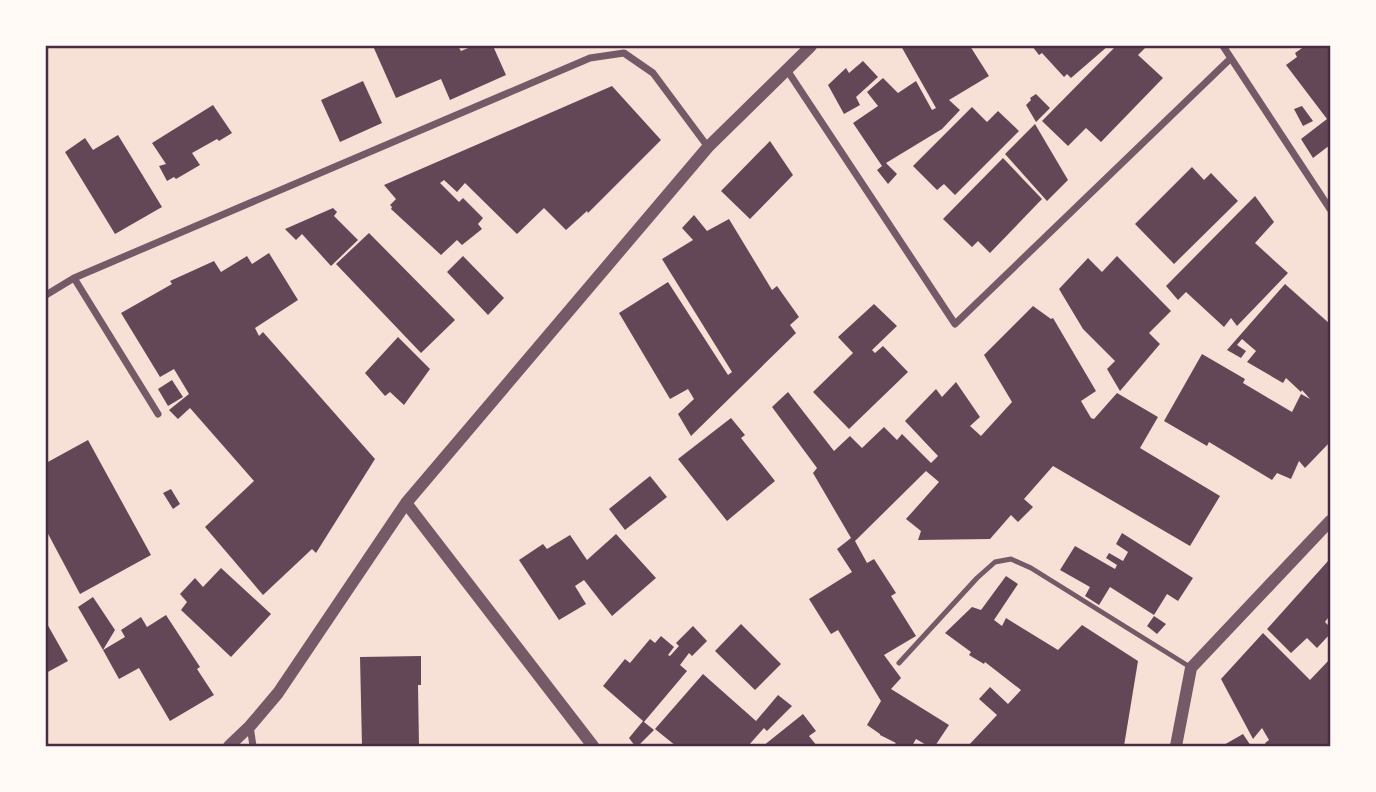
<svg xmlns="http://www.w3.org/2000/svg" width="1376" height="792" font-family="'Nunito Sans',sans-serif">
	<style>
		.building { fill: #644757 }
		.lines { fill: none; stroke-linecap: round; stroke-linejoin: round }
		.service { stroke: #755966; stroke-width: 5 }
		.minor { stroke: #755966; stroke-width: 7 }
		.tertiary { stroke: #755966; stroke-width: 12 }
		.neatline { fill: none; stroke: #4a2c40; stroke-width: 2.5 }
	</style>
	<rect width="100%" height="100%" fill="#f7e1d7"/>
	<!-- building -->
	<path class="building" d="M373 46H458L461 51 473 46H493L506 75 450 100 441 79 396 98Z
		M901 46H970L989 76 949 100 960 110 942 129 886 163 897 174 888 184 877 170 882 166 853 123 878 106 867 92 883 78 898 93 916 81 932 110 936 108Z
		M1032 46H1108L1071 78 1067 74 1064 77 1042 53 1039 55Z
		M1116 46H1147L1138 55 1163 78 1101 142 1086 128 1068 146 1042 121Z
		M1305 46H1330V145L1313 158 1301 139 1327 119 1286 65 1297 57 1295 53Z
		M863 61 878 77 856 97 860 105 844 114 828 85 846 68 849 73Z
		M363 81 382 123 340 142 321 100Z
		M612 86 661 140 588 213 587 211 566 230 544 208 517 234 465 183 457 192 444 180 440 183 459 202 463 198 483 218 478 224 482 229 462 245 457 240 441 255 391 209 392 207 390 205 396 199 384 185Z
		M1036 94 1050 108 1036 122 1026 105 1031 100 1030 98Z
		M213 105 232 133 219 141 217 139 192 153 200 165 176 179 174 177 167 181 159 166 166 164 152 143Z
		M1302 106 1313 121 1303 126 1294 109Z
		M972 107 987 122 998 111 1019 131 955 195 944 184 937 190 913 166Z
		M1035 124 1068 180 1047 201 1005 154Z
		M118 135 162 207 115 234 65 152 85 138 93 150Z
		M770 141 793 175 750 219 721 191Z
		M1003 158 1042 199 990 253 978 241 972 247 943 219Z
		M1192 167 1204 180 1211 173 1238 201 1174 264 1135 224Z
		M1255 196 1274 222 1255 243 1288 273 1237 326 1231 318 1224 327 1186 292 1178 300 1166 286Z
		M333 208 337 212 334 216 358 240 331 266 302 234 296 240 285 229Z
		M694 215 707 231 729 219 772 290 777 286 799 317 790 325 796 333 691 436 678 414 694 399 688 389 670 399 619 313 668 282 728 375 732 372 662 259 693 240 682 228Z
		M369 233 455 320 421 353 336 264Z
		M269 253 298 300 255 328 259 336 263 332 375 459 316 553 312 549 263 595 205 527 254 481 190 408 178 419 169 410 189 394 174 369 160 377 121 313 172 284 170 281 214 261 221 272 247 256 252 264Z
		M463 256 504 298 488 315 447 272Z
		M1117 256 1171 311 1149 333 1160 344 1120 391 1107 369 1115 361 1083 329 1059 289 1088 258 1102 272Z
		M1285 284 1330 324V442L1305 468 1299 461 1291 479 1277 473 1272 480 1209 442 1207 446 1164 421 1202 354 1245 379 1243 383 1292 412 1301 394 1310 399 1302 390 1301 392 1286 378 1283 383 1247 362 1256 351 1242 339 1237 345 1246 351 1241 358 1227 350Z
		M874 304 897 326 872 350 875 353 883 346 908 372 849 429 813 392 853 353 838 337Z
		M1033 306 1051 319 1053 318 1096 391 1081 401 1091 418 1094 419 1117 393 1158 417 1140 448 1220 496 1190 546 1053 466 1024 499 1033 507 1018 522 1011 515 990 539 918 540 921 531 906 519 939 482 926 471 855 541 867 563 874 559 896 593 891 596 916 636 884 655 901 678 891 689 949 725 935 746H928L916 739 912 746H897L894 745 896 743 880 735V734L867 725 881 701 838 630 831 634 809 599 852 572 837 549 851 538 813 473 817 468 772 407 788 392 834 451 850 436 862 448 884 427 897 440 902 434 931 463 938 456 905 421 936 389 942 397 956 382 980 417 970 426 981 436 1012 402 984 355Z
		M398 337 430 369 404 405 390 392 385 396 365 373Z
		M172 380 183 397 168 406 158 389Z
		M731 418 745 435 741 438 775 481 727 521 678 459Z
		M88 440 151 555 80 594 46 530V463Z
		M650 476 667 497 625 530 609 509Z
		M171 489 180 504 173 509 163 493Z
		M1122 533 1193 578 1178 601 1167 594 1154 615 1110 587 1099 605 1085 596 1090 587 1060 570 1075 546 1115 569 1117 565 1106 558 1109 553 1123 561 1128 552 1116 544Z
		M616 534 656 578 612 616 584 580 575 586 586 604 559 620 519 560 543 544 547 549 570 535 587 560Z
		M1328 561 1330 576V615L1325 622 1330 627V634L1317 648 1307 638 1291 653 1267 629Z
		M221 568 271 614 231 657 181 610 187 602 180 594 195 578 203 587Z
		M1006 576 1018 584 994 620 1002 626 1006 618 1058 650 1082 625 1138 661 1124 746H968L997 715 979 699 990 687 1008 704 1021 690 985 662 984 664 969 655 971 652 945 633 972 607 981 610Z
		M93 597 115 630 103 650 78 607Z
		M166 615 200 667 197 669 214 695 170 721 139 668 119 679 103 650 125 637 121 630 141 617 147 627Z
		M1154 616 1166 624 1157 634 1147 626Z
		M46 622 68 661 46 673Z
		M741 624 781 664 755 690 715 651Z
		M693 626 707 641 692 656 689 653 680 665 687 671 644 722 654 730 638 746H635L629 738 643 721 603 686 625 659 630 663 650 639 655 643 661 636 674 647 668 655 670 656 679 646 676 643Z
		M1263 633 1310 680 1330 659V746H1267L1265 743 1269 740 1262 728 1253 739 1221 679Z
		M421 656V685H418L419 746H362L360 657Z
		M703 674 756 721 778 695 792 706 767 731 764 728 748 746H676L655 729Z
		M803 714 816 731 809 736 817 746H763Z
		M1243 734 1251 746H1222Z"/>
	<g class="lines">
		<!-- service -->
		<path class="service" d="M899 663 977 578 995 562 1011 559 1031 568 1190 667"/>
		<!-- minor -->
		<path class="minor" d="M1223 46 1330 209
			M787 70 955 324 1230 59
			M74 278 158 414
			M46 295 74 278 590 58 624 53 653 73 708 147
			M250 726 253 746"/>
		<!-- tertiary -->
		<path class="tertiary" d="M406 503 593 746
			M229 746 250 726 278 693 406 503 708 147 811 46
			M1176 746 1191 668 1330 521"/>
	</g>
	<!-- border -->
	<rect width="1376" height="792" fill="none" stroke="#fffaf5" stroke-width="94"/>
	<rect x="47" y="47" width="1282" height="698" class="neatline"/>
</svg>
